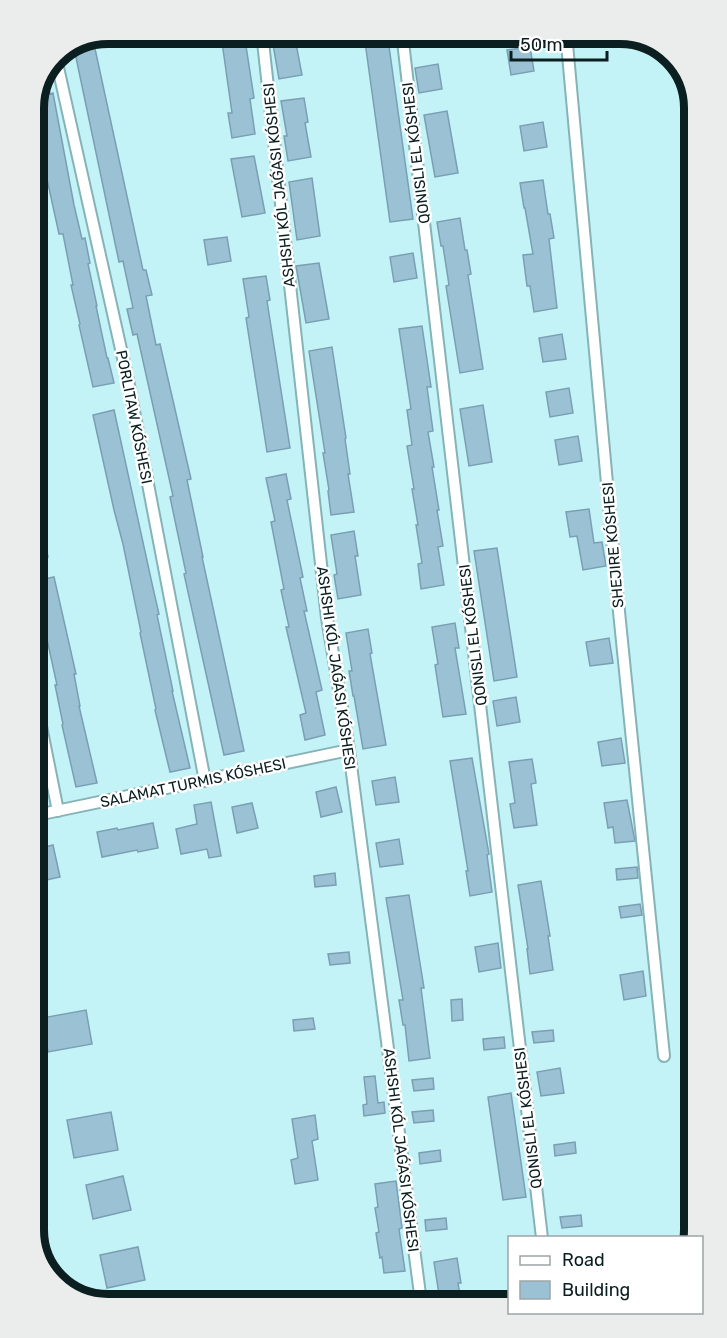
<svg xmlns="http://www.w3.org/2000/svg" width="727" height="1338" font-family="Rubik,sans-serif">
	<style>
		.building { fill: #9bc1d4; stroke: #7a9fb2; stroke-width: 1.5 }
		.lines { fill: none; stroke-linecap: round; stroke-linejoin: round }
		.minor-casing { stroke: #85b3b7; stroke-width: 14 }
		.path { stroke: #84abae; stroke-width: 2; stroke-dasharray: 6 3; stroke-linecap: butt }
		.minor { stroke: #fff; stroke-width: 10 }
		.labels { text-anchor: middle; stroke-width: 5; stroke-linejoin: round; paint-order: stroke }
		.street-label { font-size: 15px; fill: #0b1e20; stroke: #fff }
		.rim { fill: none; stroke: #0b1e20; stroke-width: 8 }
	</style>
	<rect width="100%" height="100%" fill="#c3f3f7"/>
	<!-- building -->
	<path class="building" d="M230 33H244L254 98 250 99 255 134 232 138 228 113H232L221 35Z
		M271 33H294L302 75 279 79Z
		M388 39 413 219 390 222 365 42Z
		M94 44 143 270H146L152 295 146 296 156 345 160 344 191 479 187 480 203 557H202L244 751 224 755 184 574 186 573 170 497 173 496 137 334 133 335 127 309 133 308 123 261 119 262 74 48Z
		M530 47 534 71 511 75 507 50Z
		M438 64 442 89 419 93 415 68Z
		M46 74 50 94 53 93 74 205 82 239 85 238 90 263 88 264 97 306H96L107 358H108L114 383 93 387 79 325 80 324 71 285H73L63 234H59L45 170 47 169 33 102Z
		M304 98 308 122 305 123 311 157 288 161 284 136H287L281 101Z
		M447 111 458 173 435 177 424 115Z
		M543 122 547 147 524 151 520 126Z
		M254 156 265 213 242 217 231 159Z
		M312 178 320 236 297 240 289 182Z
		M543 180 548 214H550L554 238 549 239 557 308 534 312 530 286H527L523 255 533 254 525 208H524L520 183Z
		M460 218 465 250H467L471 274 468 275 483 369 460 373 446 286 449 285 443 246H441L437 222Z
		M227 237 231 261 208 265 204 240Z
		M413 253 417 278 394 282 390 257Z
		M319 263 329 319 306 323 296 266Z
		M266 276 270 300 267 301 290 448 267 452 246 318 249 317 243 279Z
		M422 326 431 387H427L433 431 428 432 434 467H432L439 510H437L443 546 438 547 444 585 421 589 418 564 422 563 416 525H418L412 489H414L407 446 412 445 407 410 411 409 399 329Z
		M562 334 566 359 543 362 539 338Z
		M332 347 346 438 345 439 350 474H348L354 512 331 515 328 491 329 490 323 453H325L309 351Z
		M569 388 573 413 550 417 546 392Z
		M483 405 492 462 469 466 460 409Z
		M114 410 153 588 159 614 157 615 173 691H172L190 768 170 772 155 710 156 709 140 633 141 632 123 544 114 510 93 415Z
		M578 436 582 461 559 465 555 440Z
		M286 474 291 499 287 500 303 577 300 578 307 611H304L322 690 316 692 325 735 305 740 300 715 306 713 286 627H289L281 590 284 589 271 522 275 521 266 478Z
		M589 509 594 543 602 542 606 566 583 570 577 536 570 537 566 512Z
		M35 517H40L48 557 35 560Z
		M354 531 358 556H355L361 595 338 599 334 575 337 574 331 535Z
		M497 548 517 677 494 681 474 551Z
		M54 577 76 674H74L80 706H79L97 783 76 787 62 725 63 724 55 685H57L36 589 35 581Z
		M455 623 459 648H455L466 714 443 717 435 665 438 664 432 627Z
		M368 629 372 653 370 654 386 745 363 749 354 696H353L349 671H352L346 633Z
		M609 638 613 663 590 666 586 642Z
		M516 697 520 722 497 726 493 701Z
		M621 738 625 763 602 766 598 742Z
		M472 758 489 854 487 855 492 892 470 896 466 871H468L450 761Z
		M532 759 536 783 531 784 537 825 514 828 510 804 515 803 509 762Z
		M395 777 399 802 376 805 372 781Z
		M336 787 342 812 321 817 316 792Z
		M627 800 635 841 615 843 613 827 608 828 604 803Z
		M211 802 221 856 209 858 207 849 181 854 176 829 197 824 194 805Z
		M252 803 258 828 237 833 232 807Z
		M153 823 158 848 138 852 137 850 102 857 97 832 117 828 118 830Z
		M399 839 403 864 380 867 376 843Z
		M53 845 60 877 37 882V849Z
		M637 867 638 878 617 880 616 869Z
		M335 873 336 885 315 887 314 876Z
		M541 881 550 936H548L553 970 530 974 527 949H528L518 885Z
		M409 895 424 988H421L430 1058 409 1061 405 1025H403L399 1000H403L386 898Z
		M640 904 642 915 621 918 619 907Z
		M498 943 501 968 479 972 475 947Z
		M349 952 350 963 330 965 328 954Z
		M643 971 646 996 624 1000 620 975Z
		M462 999 463 1020 452 1021 451 1000Z
		M86 1010 92 1044 48 1052 42 1018Z
		M313 1018 315 1029 294 1031 293 1020Z
		M553 1030 554 1041 534 1043 532 1032Z
		M504 1037 505 1048 484 1050 483 1039Z
		M560 1068 564 1093 541 1096 537 1072Z
		M375 1076 378 1103 384 1102 385 1113 364 1116 363 1105 367 1104 364 1077Z
		M433 1078 434 1089 414 1091 412 1080Z
		M511 1093 526 1197 503 1200 488 1097Z
		M433 1110 434 1121 414 1123 412 1112Z
		M111 1112 118 1150 74 1158 67 1120Z
		M315 1115 318 1139 312 1141 318 1180 295 1184 291 1160 298 1158 292 1119Z
		M575 1142 576 1153 555 1156 554 1145Z
		M440 1150 441 1161 420 1164 419 1153Z
		M123 1176 131 1210 93 1219 86 1185Z
		M396 1181 402 1228 399 1229 405 1271 384 1273 382 1257 380 1258 376 1233 379 1232 375 1208 378 1207 375 1184Z
		M581 1215 582 1226 562 1228 560 1217Z
		M446 1218 447 1229 426 1231 425 1220Z
		M138 1247 145 1280 107 1288 100 1255Z
		M457 1258 461 1283H458L461 1301H440L434 1262Z"/>
	<g class="lines">
		<!-- minor casing -->
		<g class="minor-casing">
			<path id="minor" d="M262 33 327 618 349 750 421 1302
				M402 33 542 1238
				M566 33 616 582 664 1056
				M55 54 129 385 205 781
				M36 701 58 811
				M37 815 349 750"/>
		</g>
		<!-- path -->
		<path class="path" d="M688 1238 694 1216"/>
		<!-- minor -->
		<use href="#minor" class="minor"/>
	</g>
	<g class="labels">
		<!-- street labels -->
		<g class="street-label">
			<text transform="translate(416 153) rotate(-97)" y="5">QONISLI EL KÓSHESI</text>
			<text transform="translate(279 185) rotate(-96)" y="5">ASHSHI KÓL JAǴASI KÓSHESI</text>
			<text transform="translate(134 417) rotate(79)" y="5">PORLITAW KÓSHESI</text>
			<text transform="translate(613 545) rotate(-95)" y="5">SHEJIRE KÓSHESI</text>
			<text transform="translate(473 635) rotate(-97)" y="5">QONISLI EL KÓSHESI</text>
			<text transform="translate(336 668) rotate(82)" y="5">ASHSHI KÓL JAǴASI KÓSHESI</text>
			<text transform="translate(193 783) rotate(-12)" y="5">SALAMAT TURMIS KÓSHESI</text>
			<text transform="translate(528 1118) rotate(-97)" y="5">QONISLI EL KÓSHESI</text>
			<text transform="translate(401 1150) rotate(83)" y="5">ASHSHI KÓL JAǴASI KÓSHESI</text>
		</g>
	</g>
	<!-- crop -->
	<path d="M0 0H727V1338H0ZM108 44H620A64 64 0 0 1 684 108V1230A64 64 0 0 1 620 1294H108A64 64 0 0 1 44 1230V108A64 64 0 0 1 108 44Z" fill="#ebeded" fill-rule="evenodd"/>
	<path class="rim" d="M108 44H620A64 64 0 0 1 684 108V1230A64 64 0 0 1 620 1294H108A64 64 0 0 1 44 1230V108A64 64 0 0 1 108 44Z"/>
	<!-- legend -->
	<rect x="508" y="1236" width="195" height="78" fill="#ffffff" stroke="#9da5a6" stroke-width="1.5"/>
	<rect x="520" y="1256" width="30" height="9" fill="#ffffff" stroke="#9da5a6" stroke-width="1.5"/>
	<text x="562" y="1266" font-size="18" fill="#0b1e20">Road</text>
	<rect x="520" y="1281" width="30" height="18" fill="#9bc1d4" stroke="#9da5a6" stroke-width="1.5"/>
	<text x="562" y="1296" font-size="18" fill="#0b1e20">Building</text>
	<!-- scale -->
	<path d="M511 51v9h96v-9" fill="none" stroke="#0b1e20" stroke-width="3"/>
	<text x="520" y="51" font-size="18" fill="#0b1e20" stroke="#ffffff" stroke-width="4.5" paint-order="stroke">50 m</text>
</svg>
